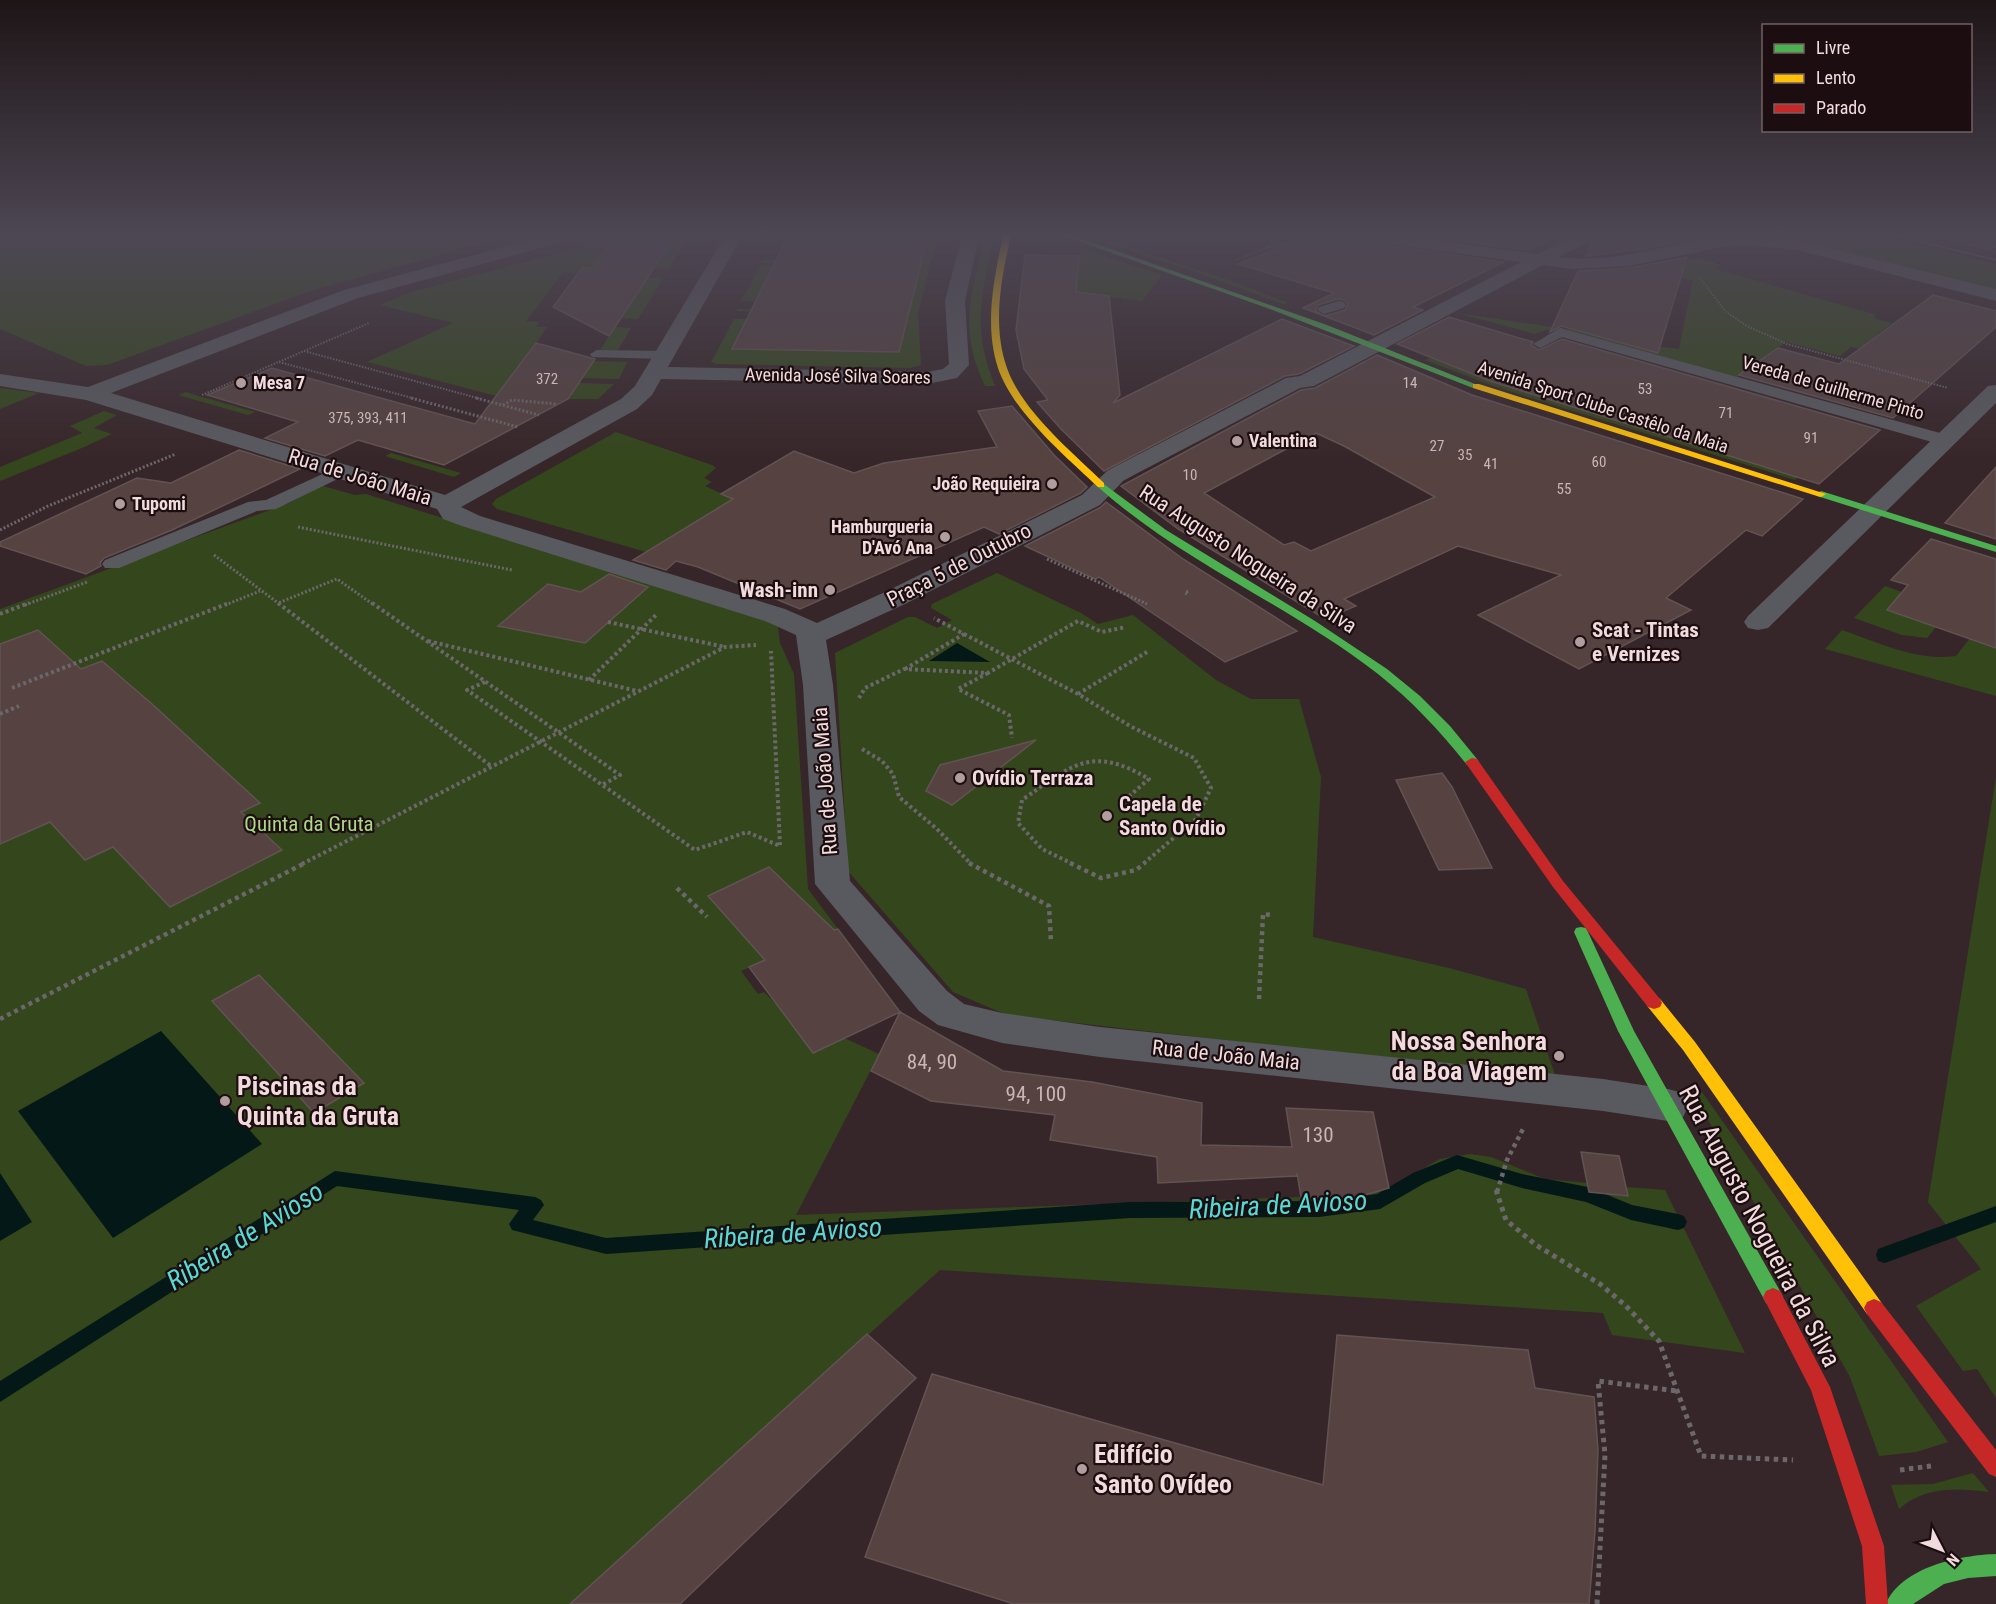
<svg xmlns="http://www.w3.org/2000/svg" width="1996" height="1604" font-family="'Roboto Condensed',sans-serif">
	<style>
		.green { fill: #34471c }
		.water { fill: #051818 }
		.lines { fill: none; stroke-linecap: round; stroke-linejoin: round }
		.stream { fill: #051818; fill-rule: evenodd }
		.building { fill: #554241; stroke: #625353; stroke-width: 1.5; fill-rule: evenodd }
		.path-far4 { stroke: #6b676a; stroke-width: 2; stroke-dasharray: 1.5 1.5; stroke-linecap: butt }
		.path-far3 { stroke: #6b676a; stroke-width: 3; stroke-dasharray: 2 2; stroke-linecap: butt }
		.path-far2 { stroke: #6b676a; stroke-width: 4; stroke-dasharray: 3 3; stroke-linecap: butt }
		.path-far1 { stroke: #6b676a; stroke-width: 4.5; stroke-dasharray: 4 4; stroke-linecap: butt }
		.path { stroke: #6b676a; stroke-width: 5; stroke-dasharray: 4.5 4.5; stroke-linecap: butt }
		.lane { fill: #595a5f; fill-rule: evenodd }
		.street { fill: #595a5f; fill-rule: evenodd }
		.fast { fill: #4caf50; fill-rule: evenodd }
		.slow { fill: #ffc107; fill-rule: evenodd }
		.jam { fill: #c62828; fill-rule: evenodd }
		.tram { stroke: #6d676a; stroke-width: 1.5 }
		.poi-dot { fill: #b19c9e; stroke: #1c0e10; stroke-width: 2 }
		.labels { text-anchor: middle; stroke-width: 4.5; stroke-linejoin: round; paint-order: stroke }
		.far-number-label { font-size: 15px; fill: #cbb5b6 }
		.far-street-label { font-size: 18px; fill: #f2dbdd; stroke: #1c0e10 }
		.far-poi-label { font-size: 18px; font-weight: bold; fill: #f2dbdd; stroke: #1c0e10; text-anchor: start }
		.street-label { font-size: 21px; fill: #f2dbdd; stroke: #1c0e10 }
		.poi-label { font-size: 21px; font-weight: bold; fill: #f2dbdd; stroke: #1c0e10; text-anchor: start }
		.park-label { font-size: 21px; fill: #add885; stroke: #1c0e10 }
		.near-number-label { font-size: 21px; fill: #cbb5b6 }
		.near-poi-label { font-size: 26px; font-weight: bold; fill: #f2dbdd; stroke: #1c0e10; text-anchor: start }
		.near-street-label { font-size: 26px; fill: #f2dbdd; stroke: #1c0e10 }
		.near-water-label { font-size: 27px; font-style: italic; fill: #53dcd6; stroke: #1c0e10 }
	</style>
	<rect width="100%" height="100%" fill="#372629"/>
	<!-- green -->
	<path class="green" d="M0 236H508L310 291 107 365 86 366 0 329Z
		M624 236H690L669 269 654 268 669 244H611L593 268H582L579 273 564 272 526 321 540 322 536 327H547L500 397 367 362 453 323 380 305 408 293Z
		M928 236H938L918 312 921 365 910 368 716 364 711 362 734 319H775L772 325H743L732 349 899 352 905 328 858 314 737 311 738 309 859 311 807 296 913 297 918 276 851 275 854 265 761 263 763 260 875 262 924 250Z
		M985 236H994C982 296 971 327 995 386H985C957 327 972 295 985 236Z
		M1095 236 1223 278 1288 303 1283 304 1190 270 1086 237Z
		M1753 236 1899 240 1996 264V290L1827 247Z
		M1080 248 1162 275 1142 301 1074 292Z
		M1699 258 1721 265 1715 269 1877 315 1874 317 1876 319 1892 323 1859 349 1851 347 1840 356 1786 342 1737 377 1570 331 1546 330 1535 334 1457 313 1647 341V345L1679 349 1693 280 1621 271Z
		M760 266 833 267 830 275 769 274 759 294 770 302 741 301Z
		M647 278H663L638 319 621 318Z
		M615 327 631 328 618 350H600Z
		M1430 358 1487 380 1800 476 1795 480 1493 386 1425 360Z
		M593 361 627 362 619 379 582 378Z
		M578 383 614 384 598 399H568Z
		M0 388 39 393 0 409Z
		M186 392 195 395 255 412 248 415 178 395Z
		M104 411 117 415 94 428 112 434 82 448 0 481V467L82 433 70 426Z
		M616 432 712 465 716 468 704 478 712 482 705 486 733 499 724 504 736 510 660 556 497 509 492 504 496 499Z
		M391 453 461 473 454 477 385 456Z
		M323 486 355 495 366 494 761 618 778 627 780 643 794 674 808 889 838 929 741 971 758 994 764 992 781 1009 879 1054 796 1215 1301 1197H1359L1389 1188 1440 1159 1470 1154 1491 1157 1545 1179 1587 1183 1628 1195 1626 1187 1665 1190 1745 1353 1612 1335 1603 1313 940 1270 570 1604H0V609L289 503Z
		M997 573 1081 613 1098 624 1133 615 1216 680 1251 699H1299L1321 777 1313 937 1449 968 1526 989 1556 1078 1007 1015 953 992 848 871 835 653 908 617H915L937 628 952 620 931 608 932 604Z
		M1885 586 1902 592 1887 610 1936 627 1927 638 1902 635 1854 618Z
		M1842 630C1878 642 1917 662 1956 656L1970 638 1996 648V696L1825 649Z
		M1996 777V1398L1977 1369 1963 1371 1916 1306 1981 1269 1928 1202Z
		M1702 1092 1948 1442 1916 1452 1879 1456 1850 1377 1695 1096V1093Z
		M1973 1473 1989 1492C1957 1488 1925 1486 1899 1509L1891 1485 1933 1484Z"/>
	<!-- water -->
	<path class="water" d="M957 643 990 662 929 661Z
		M161 1031 262 1144 113 1238 18 1111Z
		M0 1173 32 1222 0 1241Z"/>
	<g class="lines">
		<!-- stream -->
		<path class="stream" d="M1457 1155 1522 1174 1588 1187 1632 1205 1678 1214 1684 1216 1687 1222 1684 1228 1678 1230 1631 1220 1586 1202 1522 1188 1458 1169 1425 1183 1380 1209 1319 1217 1130 1218 606 1254 512 1230 509 1224 519 1210 337 1186 0 1402V1381L335 1171 535 1197 541 1200 544 1205 533 1220 606 1238 1130 1202 1319 1201 1377 1194 1413 1173Z
			M1996 1206V1222L1885 1263 1878 1261 1876 1255 1878 1249Z"/>
	</g>
	<!-- building -->
	<path class="building" d="M788 236H928L899 352 732 349Z
		M1294 236H1358L1362 242 1504 262 1413 307 1423 310 1374 335 1303 308 1334 293 1238 264 1294 242ZM1338 299 1344 300 1348 304 1345 310 1325 316 1315 311 1318 305Z
		M1420 236H1556L1527 250Z
		M1596 236H1693L1692 239 1644 249 1585 256Z
		M610 244H670L609 336 553 307 582 268H593Z
		M1025 255 1079 256 1076 292 1109 296 1120 395 1113 403 1282 319 1354 346 1299 374 1285 376 1104 471 1061 429 1037 402 1048 400 1024 369 1016 330Z
		M1687 257 1658 353 1561 326 1550 332 1578 271 1629 268Z
		M1933 295 1996 311V327L1893 418 1739 375 1778 348 1839 364Z
		M1449 317 1533 342 1531 345 1539 350 1562 339 1880 430 1819 484 1490 381 1397 344Z
		M536 343 595 359 568 399 444 465 358 440 325 456 265 438 298 422 207 395 272 368 475 424Z
		M1377 355 1472 395 1803 499 1762 536 1746 530 1666 598 1691 610 1579 669 1478 615 1561 575 1458 546 1344 599 1356 606 1325 619 1178 529 1121 486 1301 390 1315 388ZM1316 433 1344 446 1435 497 1311 551 1294 542 1284 545 1204 493Z
		M1012 406 1054 455 1087 487 1081 493 999 534 984 527 800 609 698 567 676 561 666 570 633 560 733 499 721 494 794 451 854 473 884 463 997 447 978 411Z
		M239 450 300 469 172 530 104 558 100 563 101 566 86 574 0 546V542L137 478 171 483Z
		M1996 467V539L1945 523Z
		M1106 502 1183 559 1297 631 1225 662 1099 577 1095 579 1025 546 1101 507Z
		M1931 539 1996 559V648L1887 610 1908 585 1891 580Z
		M609 574 648 587 585 643 498 626 548 584 581 592Z
		M38 630 81 669 102 661 152 704 260 803 241 812 282 850 170 907 113 847 85 860 50 822 0 844V644Z
		M1036 740 952 805 926 791 940 765Z
		M1442 773 1452 787 1492 868 1439 870 1396 780Z
		M769 867 834 930 838 929 900 1012 1003 1071 1092 1082 1202 1103 1201 1145 1292 1147 1286 1108 1373 1112 1389 1188 1358 1197H1301L1297 1173V1176L1158 1183 1157 1157 1050 1140 1055 1115 931 1101 871 1071 900 1012 813 1053 749 967 765 960 708 896Z
		M259 975 364 1083 314 1113 212 1001Z
		M1581 1152 1619 1156 1628 1196 1589 1192Z
		M867 1334 916 1378 680 1604H570Z
		M1337 1335 1528 1350 1535 1388 1594 1397 1598 1450 1595 1531 1589 1604H1014L865 1557 932 1374 1323 1485Z"/>
	<g class="lines">
		<!-- path-far4 -->
		<path class="path-far4" d="M1968 245 1973 243 1996 247
			M1970 245 1996 251
			M1268 247 1296 236
			M1236 260 1268 247 1275 249
			M1700 278 1725 311 1747 326 1787 344 1948 388
			M304 351 481 399
			M279 362 416 399
			M202 395 369 323"/>
		<!-- path-far3 -->
		<path class="path-far3" d="M411 398 518 427
			M476 398 539 415
			M503 405 512 400 557 404
			M298 527 512 570
			M0 530 48 506 176 454
			M214 555 278 603
			M1047 559 1147 604
			M1187 594 1185 593 1190 590
			M25 605 87 582
			M225 605 260 591
			M280 605 278 603 337 579 374 605"/>
		<!-- path-far2 -->
		<path class="path-far2" d="M278 603 491 766
			M372 603 620 775 602 785
			M0 614 29 603
			M608 622 725 647
			M964 634 1078 694 1130 726 1194 758 1211 788 1196 819 1143 864
			M428 641 637 691
			M905 669 964 634 934 618
			M988 673 958 689 1009 715 1012 738
			M589 680 657 614
			M485 682 467 690 695 850 747 832 780 846 771 651
			M12 688 229 603
			M1078 694 1147 652
			M859 698 865 688 904 669 988 673 1078 621 1102 632 1126 627
			M0 714 19 706
			M862 749 882 761 893 774 899 797 937 829 971 864
			M302 864 725 647 756 645
			M1073 864 1042 849 1018 823 1022 800C1071 766 1091 744 1149 779L1128 797"/>
		<!-- path-far1 -->
		<path class="path-far1" d="M969 863 1049 906 1051 942
			M1070 863 1101 878 1136 870 1145 863
			M677 888 707 917
			M1259 999 1263 914 1271 915
			M0 1019 305 863
			M1497 1192 1507 1160 1524 1127"/>
		<!-- path -->
		<path class="path" d="M1496 1190 1506 1220 1536 1245 1600 1284 1625 1305 1659 1341 1701 1456 1793 1460
			M1900 1470 1931 1466
			M1597 1604 1605 1455 1598 1381 1677 1391"/>
		<!-- lane -->
		<path class="lane" d="M1339 301 1344 302 1346 305 1344 308 1324 314 1317 310 1319 307Z
			M1560 328 1951 436 1953 440 1951 444H1939L1562 337 1540 348 1533 344Z
			M597 350 665 351 672 355 665 359 592 357 590 354Z
			M340 466 346 467 349 471 346 475 276 509 257 511 119 568H105L102 564 105 560 248 502 266 500Z"/>
		<!-- street -->
		<path class="street" d="M545 236H573L570 240 358 298 111 393 445 495 621 399 635 386 725 236H742L668 367 927 372 943 369 949 364 945 301 962 236H979L965 301 969 365 957 378 927 384 661 379 652 395 637 409 461 507 480 516 785 609 817 623 885 592 1082 495 1107 471 1116 466 1286 378 1300 376 1521 262 1368 241 1362 240 1360 236H1405L1538 254 1573 236H1594L1592 240 1559 257C1620 265 1670 241 1727 236 1773 232 1818 245 1862 256 1907 267 1951 278 1996 289V301L1797 250 1748 245 1727 246 1629 266 1573 269 1543 265 1314 386 1300 388 1132 476 1123 481 1100 505 905 604 826 640 833 685 850 881 947 991 964 1004 1002 1013 1100 1027 1603 1079 1668 1089 1683 1093 1689 1105 1683 1117 1668 1121 1603 1111 1100 1057 1002 1043 938 1025 919 1011 815 884 803 685 796 635 765 621 462 526 443 519 437 509 86 400 0 386V374L88 387 344 290Z
			M1996 385V403L1768 628 1758 630 1748 628 1744 622 1748 616 1988 386Z"/>
		<!-- fast -->
		<path class="fast" d="M1064 236H1074L1327 325 1480 386 1473 388 1270 309Z
			M1101 482 1166 530 1315 621 1387 669 1420 696 1450 726 1477 759 1479 762 1477 765H1467C1440 731 1412 701 1378 674 1289 605 1182 562 1098 487L1096 485Z
			M1821 491 1996 546V552L1817 496 1816 494Z
			M1581 927 1586 928 1588 932 1634 1031 1780 1291 1783 1297 1780 1303 1773 1306 1766 1303 1618 1031 1574 932 1576 928Z
			M1996 1554V1576L1968 1578 1944 1584 1913 1604H1886C1901 1567 1961 1555 1996 1554Z"/>
		<!-- slow -->
		<path class="slow" d="M1003 236H1011C1001 278 992 326 1007 368 1022 411 1072 452 1104 483V487H1098C1064 455 1013 412 998 368 984 325 994 278 1003 236Z
			M1473 384H1479L1826 494 1821 497 1817 496 1473 388Z
			M1654 997 1660 999 1695 1042 1881 1302 1884 1308 1881 1314 1874 1317 1867 1314 1683 1050 1648 1007 1646 1003 1648 999Z"/>
		<!-- jam -->
		<path class="jam" d="M1472 758 1477 759 1563 881 1660 999 1662 1003 1660 1007 1654 1009 1648 1007 1553 887 1465 762Z
			M1773 1288 1780 1291 1830 1387 1884 1546 1888 1604H1866L1862 1546 1811 1390 1763 1297 1766 1291Z
			M1874 1299 1881 1302 1996 1450V1477L1989 1474 1867 1314 1864 1308 1867 1302Z"/>
		<!-- tram -->
		<path class="tram" d="M1897 236 1996 260"/>
	</g>
	<!-- sky -->
	<linearGradient id="sky" x2="0" y2="1"><stop stop-color="#1e1517"/><stop offset="0.51" stop-color="#4d4754"/><stop offset="1" stop-color="#4d4754" stop-opacity="0"/></linearGradient>
	<rect width="1996" height="460" fill="url(#sky)"/>
	<!-- markers -->
	<g class="poi-dot">
		<circle cx="241" cy="383" r="6"/>
		<circle cx="1237" cy="441" r="6"/>
		<circle cx="1052" cy="484" r="6"/>
		<circle cx="120" cy="504" r="6"/>
		<circle cx="945" cy="537" r="6"/>
		<circle cx="830" cy="590" r="6"/>
		<circle cx="1580" cy="642" r="6"/>
		<circle cx="960" cy="778" r="6"/>
		<circle cx="1107" cy="816" r="6"/>
		<circle cx="1559" cy="1056" r="6"/>
		<circle cx="225" cy="1101" r="6"/>
		<circle cx="1082" cy="1469" r="6"/>
	</g>
	<g class="labels">
		<!-- far-number labels -->
		<g class="far-number-label">
			<text x="547" y="384">372</text>
			<text x="1410" y="388">14</text>
			<text x="1645" y="394">53</text>
			<text x="1726" y="418">71</text>
			<text x="368" y="423">375, 393, 411</text>
			<text x="1811" y="443">91</text>
			<text x="1437" y="451">27</text>
			<text x="1465" y="460">35</text>
			<text x="1599" y="467">60</text>
			<text x="1491" y="469">41</text>
			<text x="1190" y="480">10</text>
			<text x="1564" y="494">55</text>
		</g>
		<!-- far-street labels -->
		<g class="far-street-label">
			<text transform="translate(838 376) rotate(1)" y="6">Avenida José Silva Soares</text>
			<text transform="translate(1833 388) rotate(16)" y="6">Vereda de Guilherme Pinto</text>
			<text transform="translate(1603 407) rotate(18)" y="6">Avenida Sport Clube Castêlo da Maia</text>
		</g>
		<!-- far-poi labels -->
		<g class="far-poi-label">
			<text x="253" y="389">Mesa 7</text>
			<text x="1249" y="447">Valentina</text>
			<text x="1040" y="490" text-anchor="end">João Requieira</text>
			<text x="132" y="510">Tupomi</text>
			<text x="933" y="533" text-anchor="end">Hamburgueria<tspan x="933" dy="21">D'Avó Ana</tspan></text>
		</g>
		<!-- street labels -->
		<g class="street-label">
			<text transform="translate(360 477) rotate(17)" y="7">Rua de João Maia</text>
			<text transform="translate(1248 559) rotate(33)" y="7">Rua Augusto Nogueira da Silva</text>
			<text transform="translate(959 565) rotate(-27)" y="7">Praça 5 de Outubro</text>
			<text transform="translate(825 781) rotate(-94)" y="7">Rua de João Maia</text>
			<text transform="translate(1226 1055) rotate(6)" y="7">Rua de João Maia</text>
		</g>
		<!-- poi labels -->
		<g class="poi-label">
			<text x="818" y="597" text-anchor="end">Wash-inn</text>
			<text x="1592" y="637">Scat - Tintas<tspan x="1592" dy="24">e Vernizes</tspan></text>
			<text x="972" y="785">Ovídio Terraza</text>
			<text x="1119" y="811">Capela de<tspan x="1119" dy="24">Santo Ovídio</tspan></text>
		</g>
		<!-- park labels -->
		<g class="park-label">
			<text x="309" y="831">Quinta da Gruta</text>
		</g>
		<!-- near-number labels -->
		<g class="near-number-label">
			<text x="932" y="1069">84, 90</text>
			<text x="1036" y="1101">94, 100</text>
			<text x="1318" y="1142">130</text>
		</g>
		<!-- near-poi labels -->
		<g class="near-poi-label">
			<text x="1547" y="1050" text-anchor="end">Nossa Senhora<tspan x="1547" dy="30">da Boa Viagem</tspan></text>
			<text x="237" y="1095">Piscinas da<tspan x="237" dy="30">Quinta da Gruta</tspan></text>
			<text x="1094" y="1463">Edifício<tspan x="1094" dy="30">Santo Ovídeo</tspan></text>
		</g>
		<!-- near-street labels -->
		<g class="near-street-label">
			<text transform="translate(1760 1226) rotate(62)" y="9">Rua Augusto Nogueira da Silva</text>
		</g>
		<!-- near-water labels -->
		<g class="near-water-label">
			<text transform="translate(1278 1205) rotate(-3)" y="9">Ribeira de Avioso</text>
			<text transform="translate(793 1233) rotate(-4)" y="9">Ribeira de Avioso</text>
			<text transform="translate(245 1236) rotate(-32)" y="9">Ribeira de Avioso</text>
		</g>
	</g>
	<!-- legend -->
	<rect x="1762" y="24" width="210" height="108" fill="#1c0e10" stroke="#726062" stroke-width="1.5"/>
	<rect x="1774" y="44" width="30" height="9" fill="#4caf50" stroke="#726062" stroke-width="1.5"/>
	<text x="1816" y="54" font-size="18" fill="#f2dbdd">Livre</text>
	<rect x="1774" y="74" width="30" height="9" fill="#ffc107" stroke="#726062" stroke-width="1.5"/>
	<text x="1816" y="84" font-size="18" fill="#f2dbdd">Lento</text>
	<rect x="1774" y="104" width="30" height="9" fill="#c62828" stroke="#726062" stroke-width="1.5"/>
	<text x="1816" y="114" font-size="18" fill="#f2dbdd">Parado</text>
	<!-- north arrow -->
	<g transform="translate(1942 1550) rotate(132)" stroke="#1c0e10" stroke-width="4.5" paint-order="stroke">
	<path d="M0-4.5L10 22L0 15L-10 22Z" fill="#f2dbdd"/>
	<text y="-9" font-size="16" font-weight="bold" text-anchor="middle" fill="#f2dbdd">N</text>
	</g>
</svg>
